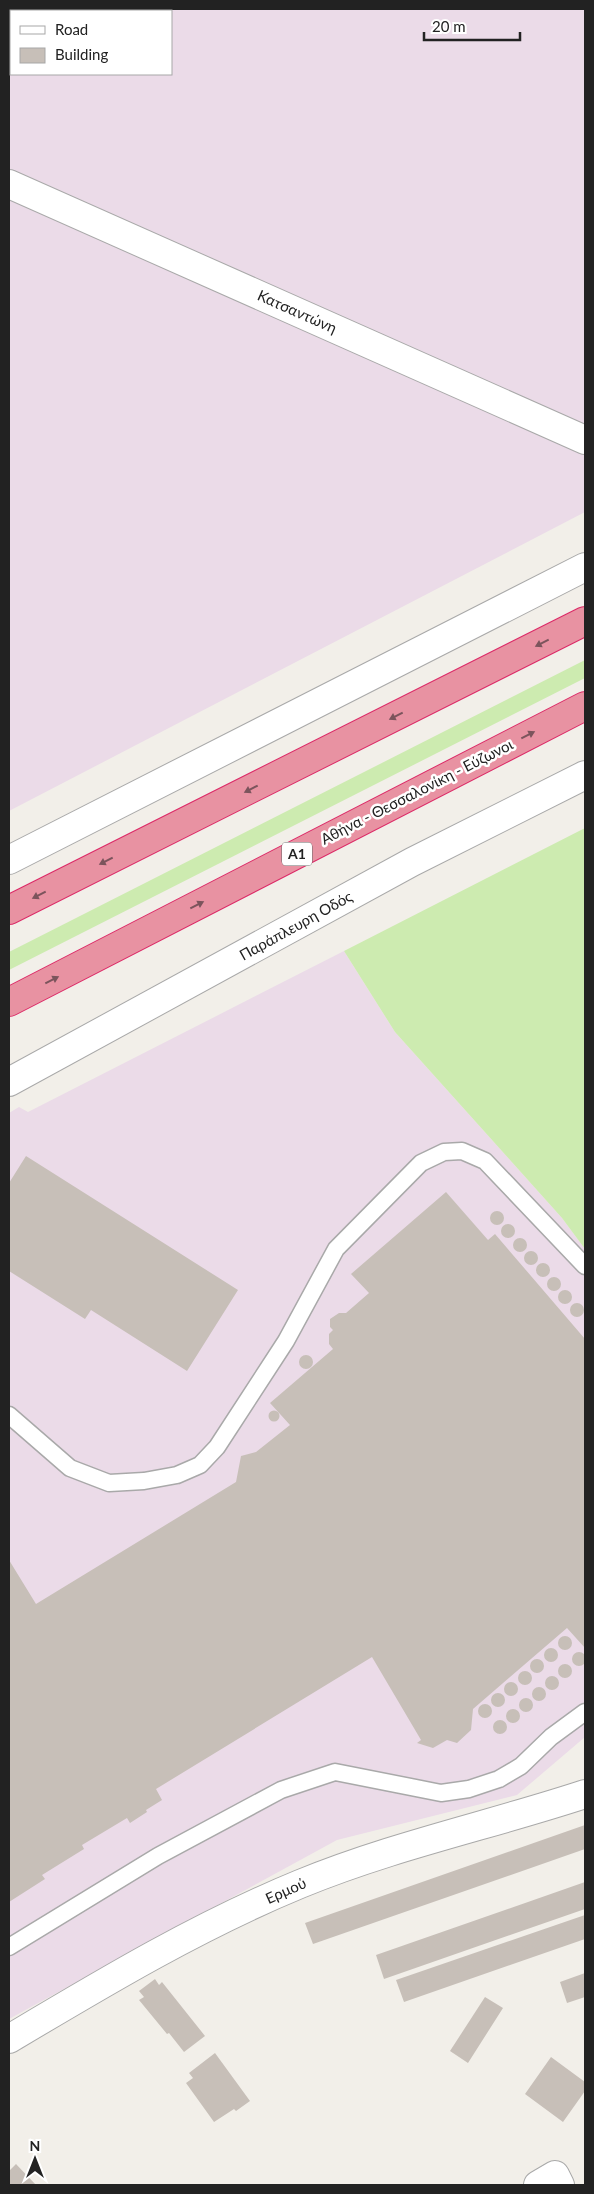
<svg xmlns="http://www.w3.org/2000/svg" width="594" height="2194" font-family="Lato,sans-serif">
	<style>
		.industrial { fill: #ebdbe8; fill-rule: evenodd }
		.grass { fill: #cdebb0 }
		.building { fill: #c7bfb8 }
		.lines { fill: none; stroke-linecap: round; stroke-linejoin: round }
		.service-casing { stroke: #a9a9a9; stroke-width: 19 }
		.minor-casing { stroke: #a9a9a9; stroke-width: 30 }
		.tertiary-casing { stroke: #a9a9a9; stroke-width: 30 }
		.motorway-casing { stroke: #dc2a67; stroke-width: 30 }
		.service { stroke: #fff; stroke-width: 16 }
		.minor { stroke: #fff; stroke-width: 28 }
		.tertiary { stroke: #fff; stroke-width: 28 }
		.motorway { stroke: #e892a2; stroke-width: 28 }
		.oneway { fill: #7b545c }
		.labels { text-anchor: middle; stroke-width: 5; stroke-linejoin: round; paint-order: stroke }
		.shield { fill: #fff; stroke: #646464; stroke-width: 1 }
		.shield-label { font-size: 14px; font-weight: bold; fill: #222 }
		.street-label { font-size: 15px; fill: #222; stroke: #fff }
	</style>
	<rect width="100%" height="100%" fill="#f2efe9"/>
	<!-- industrial -->
	<path class="industrial" d="M9 9H585V512L9 811ZM11 11H171V74H11Z
		M344 951 395 1032 562 1218 585 1249V1737L517 1795 337 1840 9 2019V1113L19 1107 28 1112Z"/>
	<!-- grass -->
	<path class="grass" d="M585 660V678L9 970V952Z
		M585 828V1249L562 1218 395 1032 344 951Z"/>
	<!-- building -->
	<path class="building" d="M26 1156 238 1290 187 1371 91 1310 85 1319 9 1271V1183Z
		M446 1192 488 1240 495 1234 585 1339V1648L567 1628 473 1709 471 1730 457 1743 447 1740 433 1748 417 1743 421 1740 372 1657 156 1789 162 1800 146 1810 147 1812 130 1823 127 1818 82 1845 84 1849 42 1875 45 1879 9 1902V1560L36 1604 236 1482 241 1456 256 1452 290 1425 270 1403 333 1349 329 1344V1334L333 1330 330 1327V1319L339 1313H346L369 1293 351 1274Z
		M490 1218a7 7 0 1 1 14 0a7 7 0 1 1-14 0Z
		M501 1231a7 7 0 1 1 14 0a7 7 0 1 1-14 0Z
		M513 1245a7 7 0 1 1 14 0a7 7 0 1 1-14 0Z
		M524 1258a7 7 0 1 1 14 0a7 7 0 1 1-14 0Z
		M536 1270a7 7 0 1 1 14 0a7 7 0 1 1-14 0Z
		M547 1284a7 7 0 1 1 14 0a7 7 0 1 1-14 0Z
		M558 1297a7 7 0 1 1 14 0a7 7 0 1 1-14 0Z
		M570 1310a7 7 0 1 1 14 0a7 7 0 1 1-14 0Z
		M299 1362a7 7 0 1 1 14 0a7 7 0 1 1-14 0Z
		M268.5 1416a5.5 5.5 0 1 1 11 0a5.5 5.5 0 1 1-11 0Z
		M558 1643a7 7 0 1 1 14 0a7 7 0 1 1-14 0Z
		M544 1655a7 7 0 1 1 14 0a7 7 0 1 1-14 0Z
		M572 1659a7 7 0 1 1 14 0a7 7 0 1 1-14 0Z
		M530 1666a7 7 0 1 1 14 0a7 7 0 1 1-14 0Z
		M558 1671a7 7 0 1 1 14 0a7 7 0 1 1-14 0Z
		M518 1678a7 7 0 1 1 14 0a7 7 0 1 1-14 0Z
		M545 1683a7 7 0 1 1 14 0a7 7 0 1 1-14 0Z
		M504 1689a7 7 0 1 1 14 0a7 7 0 1 1-14 0Z
		M532 1694a7 7 0 1 1 14 0a7 7 0 1 1-14 0Z
		M491 1700a7 7 0 1 1 14 0a7 7 0 1 1-14 0Z
		M519 1705a7 7 0 1 1 14 0a7 7 0 1 1-14 0Z
		M478 1711a7 7 0 1 1 14 0a7 7 0 1 1-14 0Z
		M506 1716a7 7 0 1 1 14 0a7 7 0 1 1-14 0Z
		M493 1727a7 7 0 1 1 14 0a7 7 0 1 1-14 0Z
		M585 1825V1849L313 1944 305 1923Z
		M585 1882V1909L384 1979 376 1955Z
		M585 1915V1939L404 2002 396 1980Z
		M585 1973V1997L567 2003 560 1982Z
		M155 1979 159 1985 162 1982 205 2036 184 2052 169 2033 167 2034 139 2000 144 1997 139 1991Z
		M485 1997 503 2008 468 2063 450 2051Z
		M215 2053 250 2101 236 2111 234 2109 214 2122 186 2083 193 2078 189 2073Z
		M551 2057 585 2082V2091L563 2122 525 2094Z
		M16 2164 36 2185H9V2171Z"/>
	<g class="lines">
		<!-- service casing -->
		<g class="service-casing">
			<path id="service" d="M9 1415 70 1468 109 1483 144 1481 177 1475 200 1465 217 1447 286 1341 336 1249 421 1163 444 1152 462 1151 485 1161 585 1266
				M9 1947 158 1856 281 1790 335 1772 441 1793 469 1789 499 1779 521 1766 551 1737 585 1712"/>
		</g>
		<!-- minor casing -->
		<g class="minor-casing">
			<path id="minor" d="M9 184 585 440
				M538 2185 555 2175 560 2185"/>
		</g>
		<!-- tertiary casing -->
		<g class="tertiary-casing">
			<path id="tertiary" d="M9 860 585 567
				M9 1082 412 862 585 775
				M9 2039C103 1983 198 1926 300 1884 392 1846 491 1825 585 1794"/>
		</g>
		<!-- motorway casing -->
		<g class="motorway-casing">
			<path id="motorway" d="M9 910 585 621
				M9 1002 585 706"/>
		</g>
		<!-- service -->
		<use href="#service" class="service"/>
		<!-- minor -->
		<use href="#minor" class="minor"/>
		<!-- tertiary -->
		<use href="#tertiary" class="tertiary"/>
		<!-- motorway -->
		<use href="#motorway" class="motorway"/>
	</g>
	<!-- one-way arrows -->
	<defs><path id="oneway-solid" d="M-6-.8H1V-3.2L6.5 0L1 3.2V.8H-6Z" transform="scale(1.25)"/></defs>
	<g class="oneway">
		<use href="#oneway-solid" transform="translate(542 643) rotate(153)"/>
		<use href="#oneway-solid" transform="translate(396 716) rotate(153)"/>
		<use href="#oneway-solid" transform="translate(528 735) rotate(-27)"/>
		<use href="#oneway-solid" transform="translate(251 789) rotate(153)"/>
		<use href="#oneway-solid" transform="translate(106 861) rotate(153)"/>
		<use href="#oneway-solid" transform="translate(39 895) rotate(153)"/>
		<use href="#oneway-solid" transform="translate(197 905) rotate(-27)"/>
		<use href="#oneway-solid" transform="translate(52 980) rotate(-27)"/>
	</g>
	<g class="labels">
		<!-- shield labels -->
		<rect class="shield" x="282" y="842.5" width="30" height="23" rx="4"/>
		<g class="shield-label">
			<text x="297" y="859">Α1</text>
		</g>
		<!-- street labels -->
		<g class="street-label">
			<text transform="translate(297 312) rotate(24)" y="5">Κατσαντώνη</text>
			<text transform="translate(417 792) rotate(-27)" y="5">Αθήνα - Θεσσαλονίκη - Εύζωνοι</text>
			<text transform="translate(296 926) rotate(-29)" y="5">Παράπλευρη Οδός</text>
			<text transform="translate(286 1891) rotate(-24)" y="5">Ερμού</text>
		</g>
	</g>
	<!-- border -->
	<rect width="594" height="2194" fill="none" stroke="#222222" stroke-width="20"/>
	<!-- legend -->
	<rect x="10" y="10" width="162" height="65" fill="#ffffff" stroke="#a7a7a7"/>
	<rect x="20" y="26" width="25" height="8" fill="#ffffff" stroke="#a7a7a7"/>
	<text x="55" y="35" font-size="15" fill="#222222">Road</text>
	<rect x="20" y="48" width="25" height="15" fill="#c7bfb8" stroke="#a7a7a7"/>
	<text x="55" y="60" font-size="15" fill="#222222">Building</text>
	<!-- north arrow -->
	<g transform="translate(35 2159)" stroke="#ffffff" stroke-width="4" paint-order="stroke">
	<path d="M0-4L9 19L0 12L-9 19Z" fill="#222222"/>
	<text y="-8" font-size="14" font-weight="bold" text-anchor="middle" fill="#222222">N</text>
	</g>
	<!-- scale -->
	<path d="M424 32v8h96v-8" fill="none" stroke="#222222" stroke-width="2.5"/>
	<text x="432" y="32" font-size="15" fill="#222222" stroke="#ffffff" stroke-width="4" paint-order="stroke">20 m</text>
</svg>
